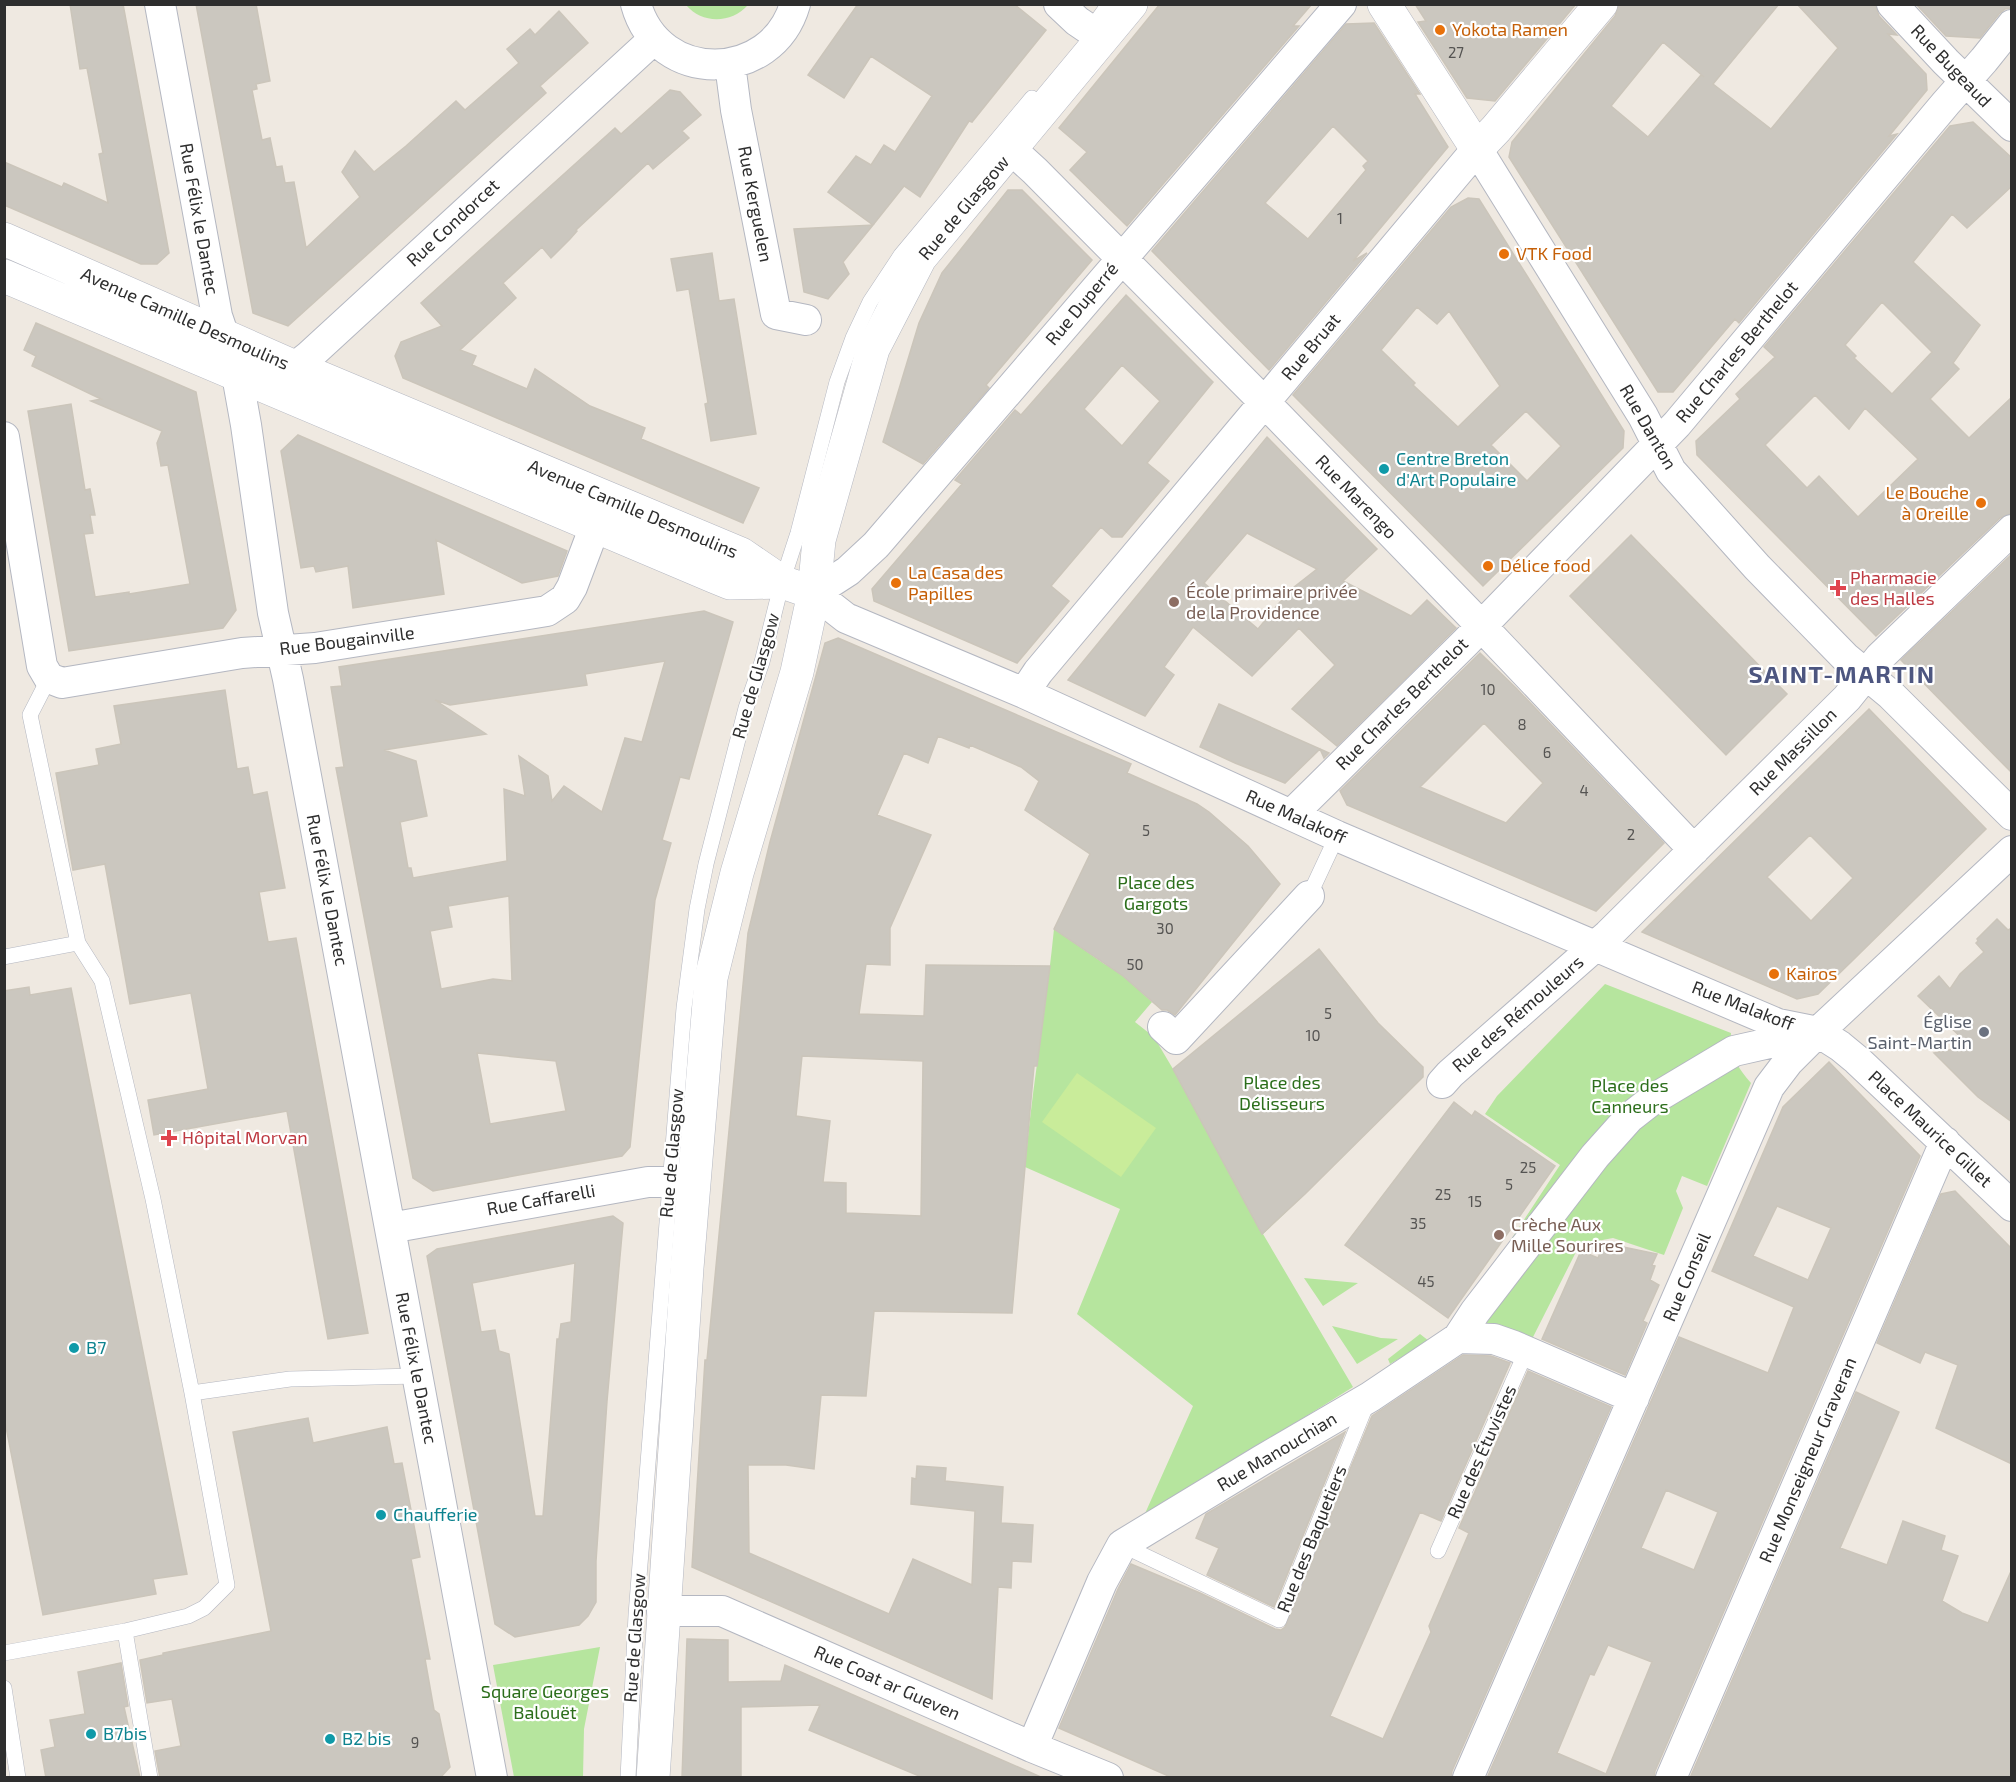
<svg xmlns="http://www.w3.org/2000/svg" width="2016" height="1782" font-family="'Exo 2',sans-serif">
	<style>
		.green { fill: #b6e59e }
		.pitch { fill: #c9ec9a }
		.building { fill: #cbc7bf; stroke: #cbc5ba; stroke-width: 1.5; fill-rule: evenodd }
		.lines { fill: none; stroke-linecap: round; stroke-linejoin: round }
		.lane-casing { stroke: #b4b7c1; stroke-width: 16 }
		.street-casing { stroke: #b4b7c1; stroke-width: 32 }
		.secondary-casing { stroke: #b4b7c1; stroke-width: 34 }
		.lane { stroke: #fff; stroke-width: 15 }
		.street { stroke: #fff; stroke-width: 30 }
		.secondary { stroke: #fff; stroke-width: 33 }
		.food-dot { fill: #e8710a; stroke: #fff; stroke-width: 2 }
		.culture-dot { fill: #0f9aa8; stroke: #fff; stroke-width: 2 }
		.health-dot { fill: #e0444e; stroke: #fff; stroke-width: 2 }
		.education-dot { fill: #8d6e63; stroke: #fff; stroke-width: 2 }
		.worship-dot { fill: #6b7280; stroke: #fff; stroke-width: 2 }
		.labels { text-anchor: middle; stroke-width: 4.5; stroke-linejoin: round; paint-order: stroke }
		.number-label { font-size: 15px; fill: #555452 }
		.food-label { font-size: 18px; fill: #c56008; stroke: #fff; text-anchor: start }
		.street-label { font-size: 18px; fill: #2e2e2e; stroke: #fff }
		.culture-label { font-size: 18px; fill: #0d838f; stroke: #fff; text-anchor: start }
		.health-label { font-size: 18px; fill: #be3a42; stroke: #fff; text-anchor: start }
		.education-label { font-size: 18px; fill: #785e54; stroke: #fff; text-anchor: start }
		.park-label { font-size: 18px; fill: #2c6e1b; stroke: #fff }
		.worship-label { font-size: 18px; fill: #5b616d; stroke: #fff; text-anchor: end }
		.district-label { font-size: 24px; font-weight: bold; letter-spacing: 1.5px; fill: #4d5680; stroke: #fff }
	</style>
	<rect width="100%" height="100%" fill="#efe9e1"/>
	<!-- green -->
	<path class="green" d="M686 5H748C731 24 702 24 686 5Z
		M1054 929 1106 965 1127 938 1129 981 1152 1002 1135 1022 1154 1037 1173 1069 1189 1056 1305 1194 1263 1234 1353 1387 1143 1518 1193 1406 1077 1314 1120 1209 1025 1167C1032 1087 1046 1009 1054 929Z
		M1605 984 1731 1033C1729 1054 1737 1067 1751 1083L1707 1186 1682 1176 1676 1191 1683 1208 1664 1255 1613 1238 1592 1242 1577 1250 1531 1341 1460 1317 1560 1165 1485 1114 1497 1096Z
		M1304 1278 1358 1283 1323 1306Z
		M1332 1326 1381 1338 1398 1339 1357 1364Z
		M1420 1334 1429 1341 1390 1364 1388 1359Z
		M600 1647 584 1729 583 1777H514L493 1665Z"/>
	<!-- pitch -->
	<path class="pitch" d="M1077 1073 1156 1128 1121 1177 1042 1122Z"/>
	<!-- building -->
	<path class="building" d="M70 4H123L169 253 157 264H141L4 205V162L62 187 64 183 108 203 99 154 103 153 87 68 80 69Z
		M196 4H256L270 81 256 84 257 89 252 90 262 140 270 138 276 167 282 166 285 183 294 182 306 248 360 197 342 172 355 151 374 172 406 146 456 101 465 110 519 63 507 49 530 29 535 35 559 11 588 43 540 86 546 93 288 326 253 313Z
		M858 4H1014L1046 30 972 122 969 121 920 197 904 186 873 225 828 192 856 156 871 165 884 145 895 152 932 96 871 56 844 98 808 75Z
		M1160 4H1312L1293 26H1299L1127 226 1070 170 1087 152 1059 128Z
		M1415 4H1576L1495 101 1467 98 1418 22 1426 21Z
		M1619 4H1779L1713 84 1771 129 1838 48 1797 4H1875L1879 16 1897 35 1888 34 1926 74 1927 90 1889 136 1897 134 1739 323 1735 319 1673 392H1658L1509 157 1512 142 1615 16ZM1663 42 1704 77 1701 75 1648 137 1611 106Z
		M1916 4H2012V8L2005 9 1999 14 1980 38 1946 36Z
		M1374 23 1420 94H1415L1448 147 1353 261 1367 253 1269 370 1152 251 1346 24ZM1333 126 1368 161 1363 166 1366 170 1308 239 1265 203Z
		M670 90 680 92 701 115 682 131 689 138 653 169 648 163 576 230 577 231 570 239 551 258 542 247 503 283 516 298 460 350 476 356 472 365 527 389 535 369 590 406 645 428 641 439 759 488 743 523 403 378 395 356 401 342 442 326 421 303 615 128 621 134Z
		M1973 122 2012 158V186L1967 228 1952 214 1913 262 1980 325 1953 363 1959 369 1930 399 1969 438 2012 397V513L2000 518 1876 636 1697 455 1696 441 1740 399 1736 394 1775 357 1764 347 1950 126ZM1882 302 1932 352 1892 394 1854 358 1856 356 1845 345ZM1815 395 1849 429 1865 408 1918 459 1858 517 1819 476 1807 488 1765 445Z
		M1008 190H1022L1092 260 986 385 989 388 923 464 883 442 919 323 942 273Z
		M1468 198 1479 199 1624 431 1623 448 1483 586 1293 395 1451 207ZM1417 307 1437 324 1449 311 1500 386 1458 427 1413 385 1415 383 1381 350ZM1526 411 1561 446 1527 481 1491 445Z
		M873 225 843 262 849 274 828 299 804 292 794 229Z
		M712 253 719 301 734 299 756 434 711 441 705 404 708 403 689 289 677 291 671 259Z
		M1126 295 1213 382 1147 463 1169 481 1122 537H1112L1101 527 1051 586 1069 601 1017 663 874 601 872 589 962 484 955 480 1015 410 1021 415ZM1122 365 1160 401 1122 446 1084 409Z
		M36 323 196 392 236 610 223 628 69 651 28 411 71 404 85 490 90 489 95 515H90L93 533 84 534 95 597 129 592V594L190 584 168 465 161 466 157 443 162 431 91 401 101 399 32 366 36 356 24 350Z
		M298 435 567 551 558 576 522 583 436 540 444 594 353 608 348 566 316 572 314 566 301 568 281 451Z
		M1267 437 1377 549 1343 581 1411 616 1427 600 1456 628 1337 746 1292 709 1335 665 1299 628 1252 676 1193 627 1164 667 1174 675 1145 716 1068 680ZM1247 533 1317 569 1289 591 1258 629 1204 583Z
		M1631 535 1787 694 1726 755 1570 596Z
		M2012 554V773L1901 660Z
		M704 611 733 622 689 779 680 777 662 840 671 843 655 900 630 1147 622 1156 433 1191 413 1178 336 768 344 767 331 687 342 686 339 667ZM665 661 642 742 625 738 602 812 564 786 552 801 548 776 519 756 525 796 504 789 507 861 413 878 411 868H408L400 822 427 816 416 761 384 750 486 734 435 700 450 705 587 685 585 674ZM509 896 512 981 493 979 441 989 430 931 452 927 448 906ZM477 1053 556 1061 566 1111 490 1124Z
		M838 638 1131 764 1127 773 1197 804 1209 812 1248 846 1280 884 1175 1015 1167 1010H1162L1123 976 1054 929 1090 854 1025 810 1039 781 1021 767 970 745 969 748 938 736 928 763 904 753 877 815 931 835 890 928V965L866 964 859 1014 924 1016 926 965 1050 966 1037 1066H1034L1012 1313 874 1311 866 1396 821 1395 814 1469 786 1465H748L749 1553 889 1614 913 1559 972 1585 975 1511 911 1504 912 1478 916 1479 917 1466 946 1468 945 1481 1003 1487 1001 1523 1033 1525 1031 1562 1012 1561 1011 1588 998 1587 992 1699 692 1567 705 1360H707L748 933 770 842 825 643ZM802 1056 923 1061 921 1216 846 1213V1183L823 1182 830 1121 796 1116Z
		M1480 653 1516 688 1664 843 1596 911 1347 805 1340 791ZM1484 723 1543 783 1506 823 1420 787Z
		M225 690 237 769 248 767 253 795 267 792 285 888 259 892 268 942 296 938 368 1333 328 1339 287 1111 154 1135 148 1100 208 1089 191 993 130 1004 105 864 73 870 56 773 99 765 96 749 121 744 114 706Z
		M1219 704 1320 749 1329 753 1324 758 1320 749 1285 783 1235 763 1200 747Z
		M1869 709 1986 829 1851 962 1818 994 1797 999 1642 932ZM1810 835 1853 878 1811 921 1767 877Z
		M1997 919 2008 930 2012 928V1122L1978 1097 1934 1053 1970 1046 1918 996 1939 976 1950 989 1960 974 1984 952 1976 943 1978 941 1977 939Z
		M1319 949 1378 1023 1423 1067V1077L1305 1194 1262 1234 1173 1069Z
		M29 987 30 995 71 988 187 1574 153 1579 156 1594 43 1615 4 1417V991Z
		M1829 1062 1920 1156 1655 1771 1654 1778H1487L1679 1337 1768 1373 1794 1307 1712 1271 1783 1107ZM1777 1206 1831 1228 1808 1280 1753 1256ZM1666 1490 1718 1512 1694 1570 1641 1548ZM1608 1645 1652 1662 1606 1774 1557 1753 1590 1674 1594 1675Z
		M1454 1102 1472 1116 1475 1111 1555 1166 1448 1318 1345 1245Z
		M1955 1191 2012 1249V1464L1936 1428 1958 1365 1925 1352 1920 1363 1877 1343 1941 1194Z
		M613 1216 623 1223 607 1401 596 1561V1602L588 1616 579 1625 515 1637 495 1624 427 1256 437 1249ZM575 1263 571 1322 561 1324 559 1339H557L543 1516H535L509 1354 499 1351 495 1330 481 1332 472 1283Z
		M1604 1243 1657 1254 1652 1265 1655 1266 1650 1280 1659 1285 1643 1321 1647 1323 1625 1375 1542 1339 1581 1251 1598 1258Z
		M1463 1355 1491 1356 1510 1363 1441 1521 1420 1512 1330 1716 1383 1739 1431 1632 1429 1626 1469 1533 1459 1528 1528 1371 1611 1407 1452 1771 1451 1778H1173L1059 1728 1118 1589 1131 1564 1200 1593 1275 1629 1281 1630 1285 1627 1372 1416Z
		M1856 1392 1899 1412 1840 1548 1887 1565 1903 1521 1945 1536 1941 1550 1958 1556 1942 1601 1962 1613 1988 1623 2012 1569V1778H1690Z
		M308 1418 313 1443 387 1427 394 1464 402 1463 420 1557 411 1559 430 1659H425L434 1710 439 1714 450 1767 440 1778H160L155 1751 181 1746 172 1699 147 1703 140 1660 163 1655V1653L271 1631 233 1432Z
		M1345 1432 1274 1607 1207 1575 1219 1548 1196 1538 1206 1514Z
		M687 1639 728 1640V1682L781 1681 785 1665 1043 1778H924L809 1730 820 1705 741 1707V1778H682Z
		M121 1663 128 1706 124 1707 140 1778H46L41 1750 55 1747 50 1720 85 1714 78 1672Z"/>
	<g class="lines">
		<!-- lane casing -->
		<g class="lane-casing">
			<path id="lane" d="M1094 25 1109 4
				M1309 896 1337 836
				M4 957 78 943
				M192 1393 290 1379 417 1376
				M1122 1545 1279 1620 1367 1403
				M1438 1551 1526 1352
				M125 1631 150 1778
				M4 1653 125 1631 188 1616 204 1608 227 1585 192 1393 153 1199 102 981 78 943 30 715 49 678
				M4 1688 18 1778
				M628 1778 636 1615 684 1008 697 909 706 864 746 708 762 662 782 582 798 533 837 382 853 338 870 302 901 255 1032 98"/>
		</g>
		<!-- street casing -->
		<g class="street-casing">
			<path id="street" d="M160 4 217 316 237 375 246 425 273 613 288 679 492 1778
				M636 4C658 85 772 84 795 4
				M1059 4 1077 21 1102 38
				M1341 4 876 545 848 571 814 593 846 618 1024 693 1337 836 1778 1024 1818 1032 1840 1046 1857 1060 2012 1206
				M1892 4 1946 62 2012 126
				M730 64 736 110 776 314 806 320
				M1012 150 1035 171 1278 416 1467 611 1694 850
				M273 370 295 367 309 356 654 39
				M4 437 42 666 49 678 62 683 242 653 315 648 547 611 565 599 572 587 595 526
				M1024 693 1038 672 1477 149 1643 416 1671 471 1757 567 1845 657 1891 695 2012 815
				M1291 815 1466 642 1677 424 1946 103 1984 60 2012 25
				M1163 1027 1176 1039 1309 896
				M1442 1083 1450 1074 1608 935 1847 698 1880 657 2012 530
				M390 1228 648 1182H670L693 1186
				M1458 1338 1475 1312 1595 1156 1629 1118 1652 1100 1734 1051 1809 1034
				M662 1611H722L1032 1747 1108 1778
				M1032 1747 1102 1582 1122 1545 1262 1460 1370 1397 1458 1338 1494 1339 1514 1346 1634 1398
				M1468 1778 1769 1087 1788 1062 1818 1032 2012 851
				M1671 1778 1945 1142"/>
		</g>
		<!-- secondary casing -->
		<g class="secondary-casing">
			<path id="secondary" d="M1384 4 1477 149 1496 129 1601 4
				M4 239 295 367 741 554 782 582 814 593
				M4 276 713 576 730 583 782 582
				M653 1778 687 1268 711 978 737 873 797 672 814 593 819 540 873 349 920 258 1131 4"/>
		</g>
		<!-- lane -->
		<use href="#lane" class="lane"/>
		<!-- street -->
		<use href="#street" class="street"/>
		<!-- secondary -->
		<use href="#secondary" class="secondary"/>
	</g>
	<!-- markers -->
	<g class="food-dot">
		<circle cx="1440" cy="30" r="6"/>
		<circle cx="1504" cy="254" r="6"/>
		<circle cx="1981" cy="503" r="6"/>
		<circle cx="1488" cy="566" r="6"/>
		<circle cx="896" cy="583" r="6"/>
		<circle cx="1774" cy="974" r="6"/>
	</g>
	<g class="culture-dot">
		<circle cx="1384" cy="469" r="6"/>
		<circle cx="74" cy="1348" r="6"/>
		<circle cx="381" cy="1515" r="6"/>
		<circle cx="91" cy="1734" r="6"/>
		<circle cx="330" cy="1739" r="6"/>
	</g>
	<g class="health-dot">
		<path d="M1835 579h6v6h6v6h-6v6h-6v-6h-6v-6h6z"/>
		<path d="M166 1129h6v6h6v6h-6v6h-6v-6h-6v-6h6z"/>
	</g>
	<g class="education-dot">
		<circle cx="1174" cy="602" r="6"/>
		<circle cx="1499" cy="1235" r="6"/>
	</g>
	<circle class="worship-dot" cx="1984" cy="1032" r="6"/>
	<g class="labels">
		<!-- number labels -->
		<g class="number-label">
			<text x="1456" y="58">27</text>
			<text x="1340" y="224">1</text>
			<text x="1488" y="695">10</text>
			<text x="1522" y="730">8</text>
			<text x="1547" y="758">6</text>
			<text x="1584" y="796">4</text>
			<text x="1146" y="836">5</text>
			<text x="1631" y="840">2</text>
			<text x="1165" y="934">30</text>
			<text x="1135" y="970">50</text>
			<text x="1328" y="1019">5</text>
			<text x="1313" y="1041">10</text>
			<text x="1528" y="1173">25</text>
			<text x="1509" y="1190">5</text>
			<text x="1443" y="1200">25</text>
			<text x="1475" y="1207">15</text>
			<text x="1418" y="1229">35</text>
			<text x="1426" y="1287">45</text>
			<text x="415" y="1748">9</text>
		</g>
		<!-- food labels -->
		<g class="food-label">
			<text x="1452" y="36">Yokota Ramen</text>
			<text x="1516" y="260">VTK Food</text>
			<text x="1969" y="499" text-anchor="end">Le Bouche<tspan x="1969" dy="21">à Oreille</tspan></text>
			<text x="1500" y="572">Délice food</text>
			<text x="908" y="579">La Casa des<tspan x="908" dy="21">Papilles</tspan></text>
			<text x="1786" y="980">Kairos</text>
		</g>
		<!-- street labels -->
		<g class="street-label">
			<text transform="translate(1951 66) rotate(46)" y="6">Rue Bugeaud</text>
			<text transform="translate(755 204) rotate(79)" y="6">Rue Kerguelen</text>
			<text transform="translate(964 208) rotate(-50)" y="6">Rue de Glasgow</text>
			<text transform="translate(199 219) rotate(80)" y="6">Rue Félix le Dantec</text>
			<text transform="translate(453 223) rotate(-43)" y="6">Rue Condorcet</text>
			<text transform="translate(1082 304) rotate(-50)" y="6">Rue Duperré</text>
			<text transform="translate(185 319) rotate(24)" y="6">Avenue Camille Desmoulins</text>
			<text transform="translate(1311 347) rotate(-50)" y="6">Rue Bruat</text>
			<text transform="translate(1737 352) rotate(-50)" y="6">Rue Charles Berthelot</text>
			<text transform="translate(1648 427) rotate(60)" y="6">Rue Danton</text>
			<text transform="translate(1356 497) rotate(46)" y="6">Rue Marengo</text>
			<text transform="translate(633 509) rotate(23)" y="6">Avenue Camille Desmoulins</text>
			<text transform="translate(347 641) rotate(-7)" y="6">Rue Bougainville</text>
			<text transform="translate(756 676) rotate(-74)" y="6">Rue de Glasgow</text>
			<text transform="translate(1402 704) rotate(-45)" y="6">Rue Charles Berthelot</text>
			<text transform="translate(1793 752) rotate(-45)" y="6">Rue Massillon</text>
			<text transform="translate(1296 817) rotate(24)" y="6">Rue Malakoff</text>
			<text transform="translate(327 890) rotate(79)" y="6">Rue Félix le Dantec</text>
			<text transform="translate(1743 1006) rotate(21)" y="6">Rue Malakoff</text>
			<text transform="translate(1518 1014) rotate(-41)" y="6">Rue des Rémouleurs</text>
			<text transform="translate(1930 1129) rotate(43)" y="6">Place Maurice Gillet</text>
			<text transform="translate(672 1153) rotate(-85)" y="6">Rue de Glasgow</text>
			<text transform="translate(541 1200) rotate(-10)" y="6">Rue Caffarelli</text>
			<text transform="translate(1687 1277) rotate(-67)" y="6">Rue Conseil</text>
			<text transform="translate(416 1368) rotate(79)" y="6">Rue Félix le Dantec</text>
			<text transform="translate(1277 1452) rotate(-31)" y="6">Rue Manouchian</text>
			<text transform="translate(1482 1452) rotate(-66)" y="6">Rue des Étuvistes</text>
			<text transform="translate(1808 1460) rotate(-67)" y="6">Rue Monseigneur Graveran</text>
			<text transform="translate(1312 1539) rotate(-68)" y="6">Rue des Baquetiers</text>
			<text transform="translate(635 1638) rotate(-86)" y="6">Rue de Glasgow</text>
			<text transform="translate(887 1683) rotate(24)" y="6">Rue Coat ar Gueven</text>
		</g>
		<!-- culture labels -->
		<g class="culture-label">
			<text x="1396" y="465">Centre Breton<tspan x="1396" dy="21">d'Art Populaire</tspan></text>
			<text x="86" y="1354">B7</text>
			<text x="393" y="1521">Chaufferie</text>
			<text x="103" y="1740">B7bis</text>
			<text x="342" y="1745">B2 bis</text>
		</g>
		<!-- health labels -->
		<g class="health-label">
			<text x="1850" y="584">Pharmacie<tspan x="1850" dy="21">des Halles</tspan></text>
			<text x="182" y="1144">Hôpital Morvan</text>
		</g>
		<!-- education labels -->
		<g class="education-label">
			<text x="1186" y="598">École primaire privée<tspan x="1186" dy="21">de la Providence</tspan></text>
			<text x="1511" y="1231">Crèche Aux<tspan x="1511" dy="21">Mille Sourires</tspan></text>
		</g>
		<!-- park labels -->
		<g class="park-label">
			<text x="1156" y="889">Place des<tspan x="1156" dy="21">Gargots</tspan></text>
			<text x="1282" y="1089">Place des<tspan x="1282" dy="21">Délisseurs</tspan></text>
			<text x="1630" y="1092">Place des<tspan x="1630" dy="21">Canneurs</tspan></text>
			<text x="545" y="1698">Square Georges<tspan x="545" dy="21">Balouët</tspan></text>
		</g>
		<!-- worship labels -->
		<g class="worship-label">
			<text x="1972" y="1028">Église<tspan x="1972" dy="21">Saint-Martin</tspan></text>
		</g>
		<!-- district labels -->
		<g class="district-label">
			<text x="1842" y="683">SAINT-MARTIN</text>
		</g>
	</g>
	<!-- border -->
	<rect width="2016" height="1782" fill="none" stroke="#2e2e2e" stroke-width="12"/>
</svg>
